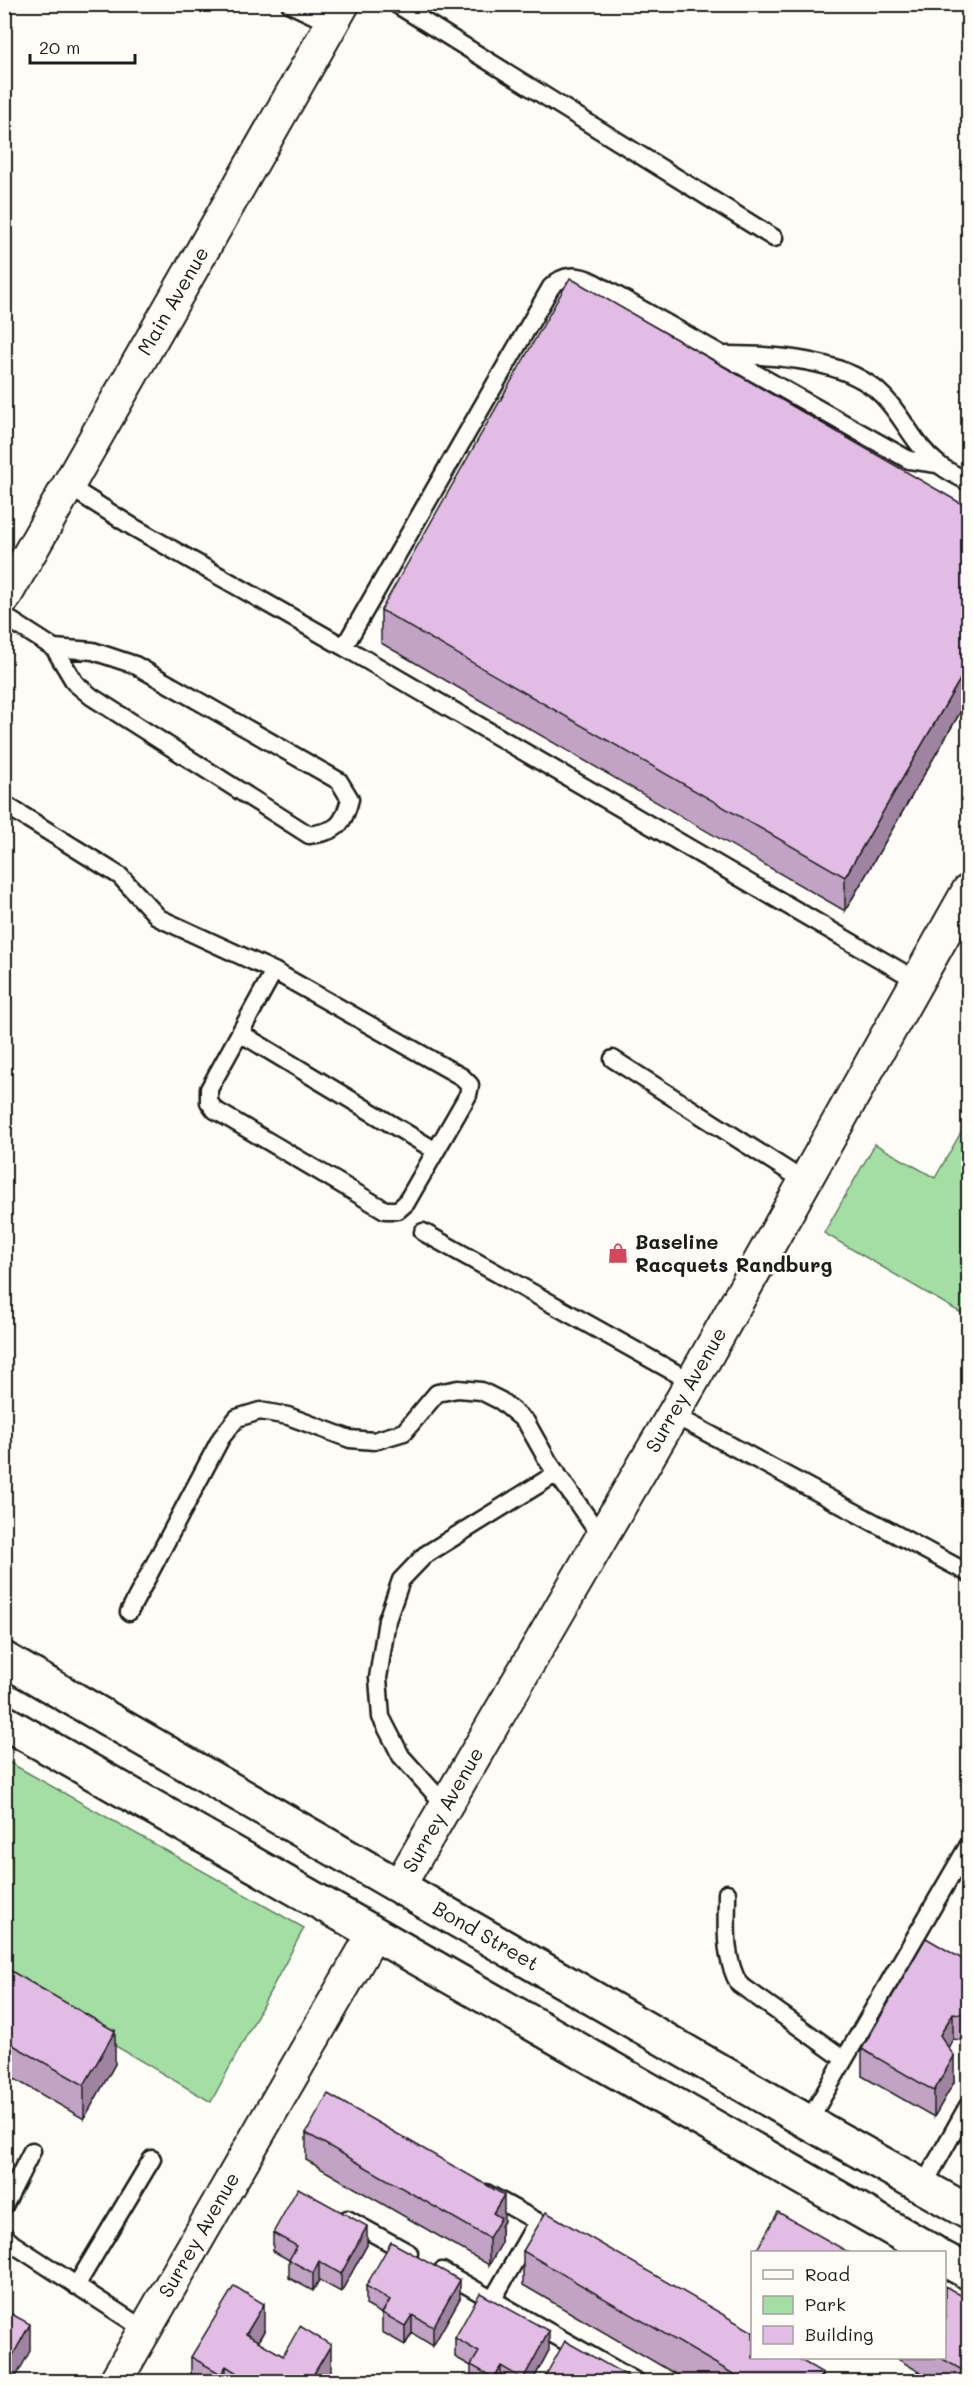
<svg xmlns="http://www.w3.org/2000/svg" width="973" height="2386" font-family="Mali,sans-serif">
	<style>
		.green { fill: #a3dea3; stroke: #607d60; stroke-width: 1.5 }
		.lines { fill: none; stroke-linecap: round; stroke-linejoin: round }
		.lane-casing { stroke: #1c1c1c; stroke-width: 21 }
		.street-casing { stroke: #1c1c1c; stroke-width: 36 }
		.secondary-casing { stroke: #1c1c1c; stroke-width: 38 }
		.lane { stroke: #fdfcf7; stroke-width: 16 }
		.street { stroke: #fdfcf7; stroke-width: 32 }
		.secondary { stroke: #fdfcf7; stroke-width: 33 }
		.wall { fill: #c2a2c5; stroke: #1c1c1c; stroke-width: 1.5 }
		.shaded-wall { fill: #9e84a0; stroke: #1c1c1c; stroke-width: 1.5 }
		.building { fill: #e2bce5; stroke: #1c1c1c; stroke-width: 1.5 }
		.labels { text-anchor: middle; stroke-width: 5; stroke-linejoin: round; paint-order: stroke }
		.street-label { font-size: 20px; fill: #1c1c1c; stroke: #fdfcf7 }
		.poi-label { font-size: 20px; font-weight: bold; fill: #1c1c1c; stroke: #fdfcf7; text-anchor: start }
	</style>
	<rect width="100%" height="100%" fill="#fdfcf7"/>
	<filter id="ink" filterUnits="userSpaceOnUse"><feTurbulence type="fractalNoise" baseFrequency=".0167" numOctaves="2"/><feDisplacementMap in="SourceGraphic" scale="12" xChannelSelector="R" yChannelSelector="G"/><feConvolveMatrix kernelMatrix="1 2 1 2 8 2 1 2 1" color-interpolation-filters="sRGB"/></filter>
	<g filter="url(#ink)">
		<!-- green -->
		<path class="green" d="M968 1120V1317L824 1233 875 1144 935 1178Z
			M5 1760 304 1928 211 2102 5 1981Z"/>
		<g class="lines">
			<!-- lane casing -->
			<g class="lane-casing">
				<path id="lane" d="M290 4 332 24
					M396 4 774 238
					M727 355C774 355 848 359 883 396 903 416 914 445 937 463 946 471 958 476 968 482
					M68 486 133 527 344 647
					M4 616 54 648 75 683 92 697 309 835C336 831 343 827 350 799L339 781 135 665 93 651 54 648
					M4 804 120 876 159 918 274 971 462 1077 470 1085 468 1095 406 1203 398 1210H385L215 1110 209 1102V1089L274 971
					M916 980 344 647 551 287C563 274 578 274 593 282L909 460 937 464
					M240 1033 436 1151
					M613 1059 804 1181
					M423 1232 692 1382
					M672 1414 968 1573
					M129 1612 221 1438 237 1418 260 1411 288 1416 350 1439 374 1441 404 1432 437 1393 458 1389 481 1391 501 1401 526 1422 548 1461 601 1537
					M445 1805 401 1756 381 1717 378 1678 387 1620 401 1580 425 1555 557 1473
					M727 1893C727 1925 723 1956 739 1984L844 2059
					M808 2122 968 1846
					M923 2186 968 2106
					M486 2193 558 2233
					M4 2206 32 2151
					M347 2219 409 2253
					M4 2236 13 2244 145 2330
					M442 2271 637 2382
					M76 2286 152 2159
					M493 2299 537 2222"/>
			</g>
			<!-- street casing -->
			<g class="street-casing">
				<path id="street" d="M4 598 343 4
					M399 1886 692 1382 968 891
					M115 2382 374 1933"/>
			</g>
			<!-- secondary casing -->
			<g class="secondary-casing">
				<path id="secondary" d="M4 1659 808 2122 968 2212
					M4 1722 933 2252
					M944 2259 968 2272"/>
			</g>
			<!-- lane -->
			<use href="#lane" class="lane"/>
			<!-- street -->
			<use href="#street" class="street"/>
			<!-- secondary -->
			<use href="#secondary" class="secondary"/>
		</g>
		<!-- wall -->
		<path class="wall" d="M969 508V697L845 911 381 643V610Z
			M969 1963V2041L953 2039 948 2048 954 2082 934 2117 862 2076V2049Z
			M4 1967 115 2064 84 2119 4 2073Z
			M969 2108V2142L965 2140V2114Z
			M306 2133 504 2221 501 2226V2244L489 2265 306 2160Z
			M273 2233 367 2245 341 2292 319 2280 313 2291 289 2278V2260L273 2251Z
			M523 2251 823 2382H689L523 2285Z
			M366 2286 460 2298 433 2346 412 2333 405 2345 382 2332V2314L366 2305Z
			M945 2286 969 2382H936L896 2358H945Z
			M264 2331 258 2342 283 2356 331 2372 325 2382H191V2357Z
			M455 2338 549 2350 532 2382H471V2366L455 2357Z"/>
		<!-- shaded-wall -->
		<path class="shaded-wall" d="M969 664V697L845 911V877Z
			M953 2013V2039L940 2062V2035Z
			M115 2031V2064L84 2119V2085Z
			M954 2056V2082L934 2117V2091Z
			M504 2195V2221L501 2226V2244L489 2265V2238L493 2213Z
			M367 2226V2245L341 2292V2274Z
			M319 2261V2280L313 2291V2273Z
			M460 2280V2298L433 2346V2327Z
			M264 2304V2331L246 2361V2334Z
			M412 2315V2333L405 2345V2326Z
			M30 2324V2351L13 2382H4V2371Z
			M549 2331V2350L532 2382H523V2379Z
			M331 2345V2372L325 2382H309Z
			M969 2360V2382H962V2370Z
			M226 2366V2382H221V2374Z
			M501 2366V2382H494V2378Z
			M823 2373V2382H818Z"/>
		<!-- building -->
		<path class="building" d="M570 278 969 508V664L845 877 381 610Z
			M926 1938 969 1963V2015L953 2013 940 2035 954 2056 934 2091 862 2049Z
			M4 1967 115 2031 84 2085 4 2040Z
			M328 2094 504 2195 493 2213 501 2218 489 2238 306 2133Z
			M969 2108V2116L965 2114Z
			M298 2188 367 2226 341 2274 319 2261 313 2273 289 2260 297 2246 273 2233Z
			M546 2212 753 2332V2358H797L823 2373 818 2382H747L523 2251Z
			M778 2212 850 2253H755Z
			M391 2242 460 2280 433 2327 412 2315 405 2326 382 2313 390 2300 366 2286Z
			M234 2286 264 2304 246 2334 283 2356 300 2326 331 2345 309 2382H251L226 2366 221 2374 191 2357Z
			M945 2286 969 2300V2360L962 2370 941 2358H945Z
			M480 2293 549 2331 523 2379 501 2366 494 2378 471 2365 479 2352 455 2338Z
			M4 2310 30 2324 4 2371Z
			M565 2341 633 2379 632 2382H542Z
			M969 2375V2382H965Z"/>
	</g>
	<!-- icons -->
	<defs>
		<g id="shop-bare" transform="scale(1.62)"><path d="M-5-2.5h2.3a2.7 3.5 0 0 1 5.4 0H5L5.5 6h-11ZM-1.5-2.5h3a1.5 2.3 0 0 0-3 0Z" fill="#d1495b" stroke="#fdfcf7" stroke-width="2.5" paint-order="stroke"/></g>
	</defs>
	<g fill-rule="evenodd">
		<use href="#shop-bare" x="618" y="1253"/>
	</g>
	<g class="labels">
		<!-- street labels -->
		<g class="street-label">
			<text transform="translate(173 301) rotate(-60)" y="7">Main Avenue</text>
			<text transform="translate(686 1390) rotate(-60)" y="7">Surrey Avenue</text>
			<text transform="translate(443 1810) rotate(-60)" y="7">Surrey Avenue</text>
			<text transform="translate(486 1936) rotate(30)" y="7">Bond Street</text>
			<text transform="translate(199 2235) rotate(-60)" y="7">Surrey Avenue</text>
		</g>
		<!-- poi labels -->
		<g class="poi-label">
			<text x="635" y="1249">Baseline<tspan x="635" dy="23">Racquets Randburg</tspan></text>
		</g>
	</g>
	<!-- margin -->
	<rect width="973" height="2386" fill="none" stroke="#fdfcf7" stroke-width="24"/>
	<rect x="12" y="12" width="949" height="2362" fill="none" stroke="#1c1c1c" stroke-width="2" filter="url(#ink)"/>
	<!-- legend -->
	<rect x="751" y="2251" width="195" height="108" fill="#fdfcf7" stroke="#a3a29f" stroke-width="1.5"/>
	<rect x="763" y="2270" width="30" height="9" fill="#fdfcf7" stroke="#a3a29f" stroke-width="1.5"/>
	<text x="805" y="2281" font-size="18" fill="#1c1c1c">Road</text>
	<rect x="763" y="2296" width="30" height="18" fill="#a3dea3" stroke="#a3a29f" stroke-width="1.5"/>
	<text x="805" y="2311" font-size="18" fill="#1c1c1c">Park</text>
	<rect x="763" y="2326" width="30" height="18" fill="#e2bce5" stroke="#a3a29f" stroke-width="1.5"/>
	<text x="805" y="2341" font-size="18" fill="#1c1c1c">Building</text>
	<!-- scale -->
	<path d="M30 54v9h105v-9" fill="none" stroke="#1c1c1c" stroke-width="3"/>
	<text x="39" y="54" font-size="18" fill="#1c1c1c" stroke="#fdfcf7" stroke-width="4.5" paint-order="stroke">20 m</text>
</svg>
